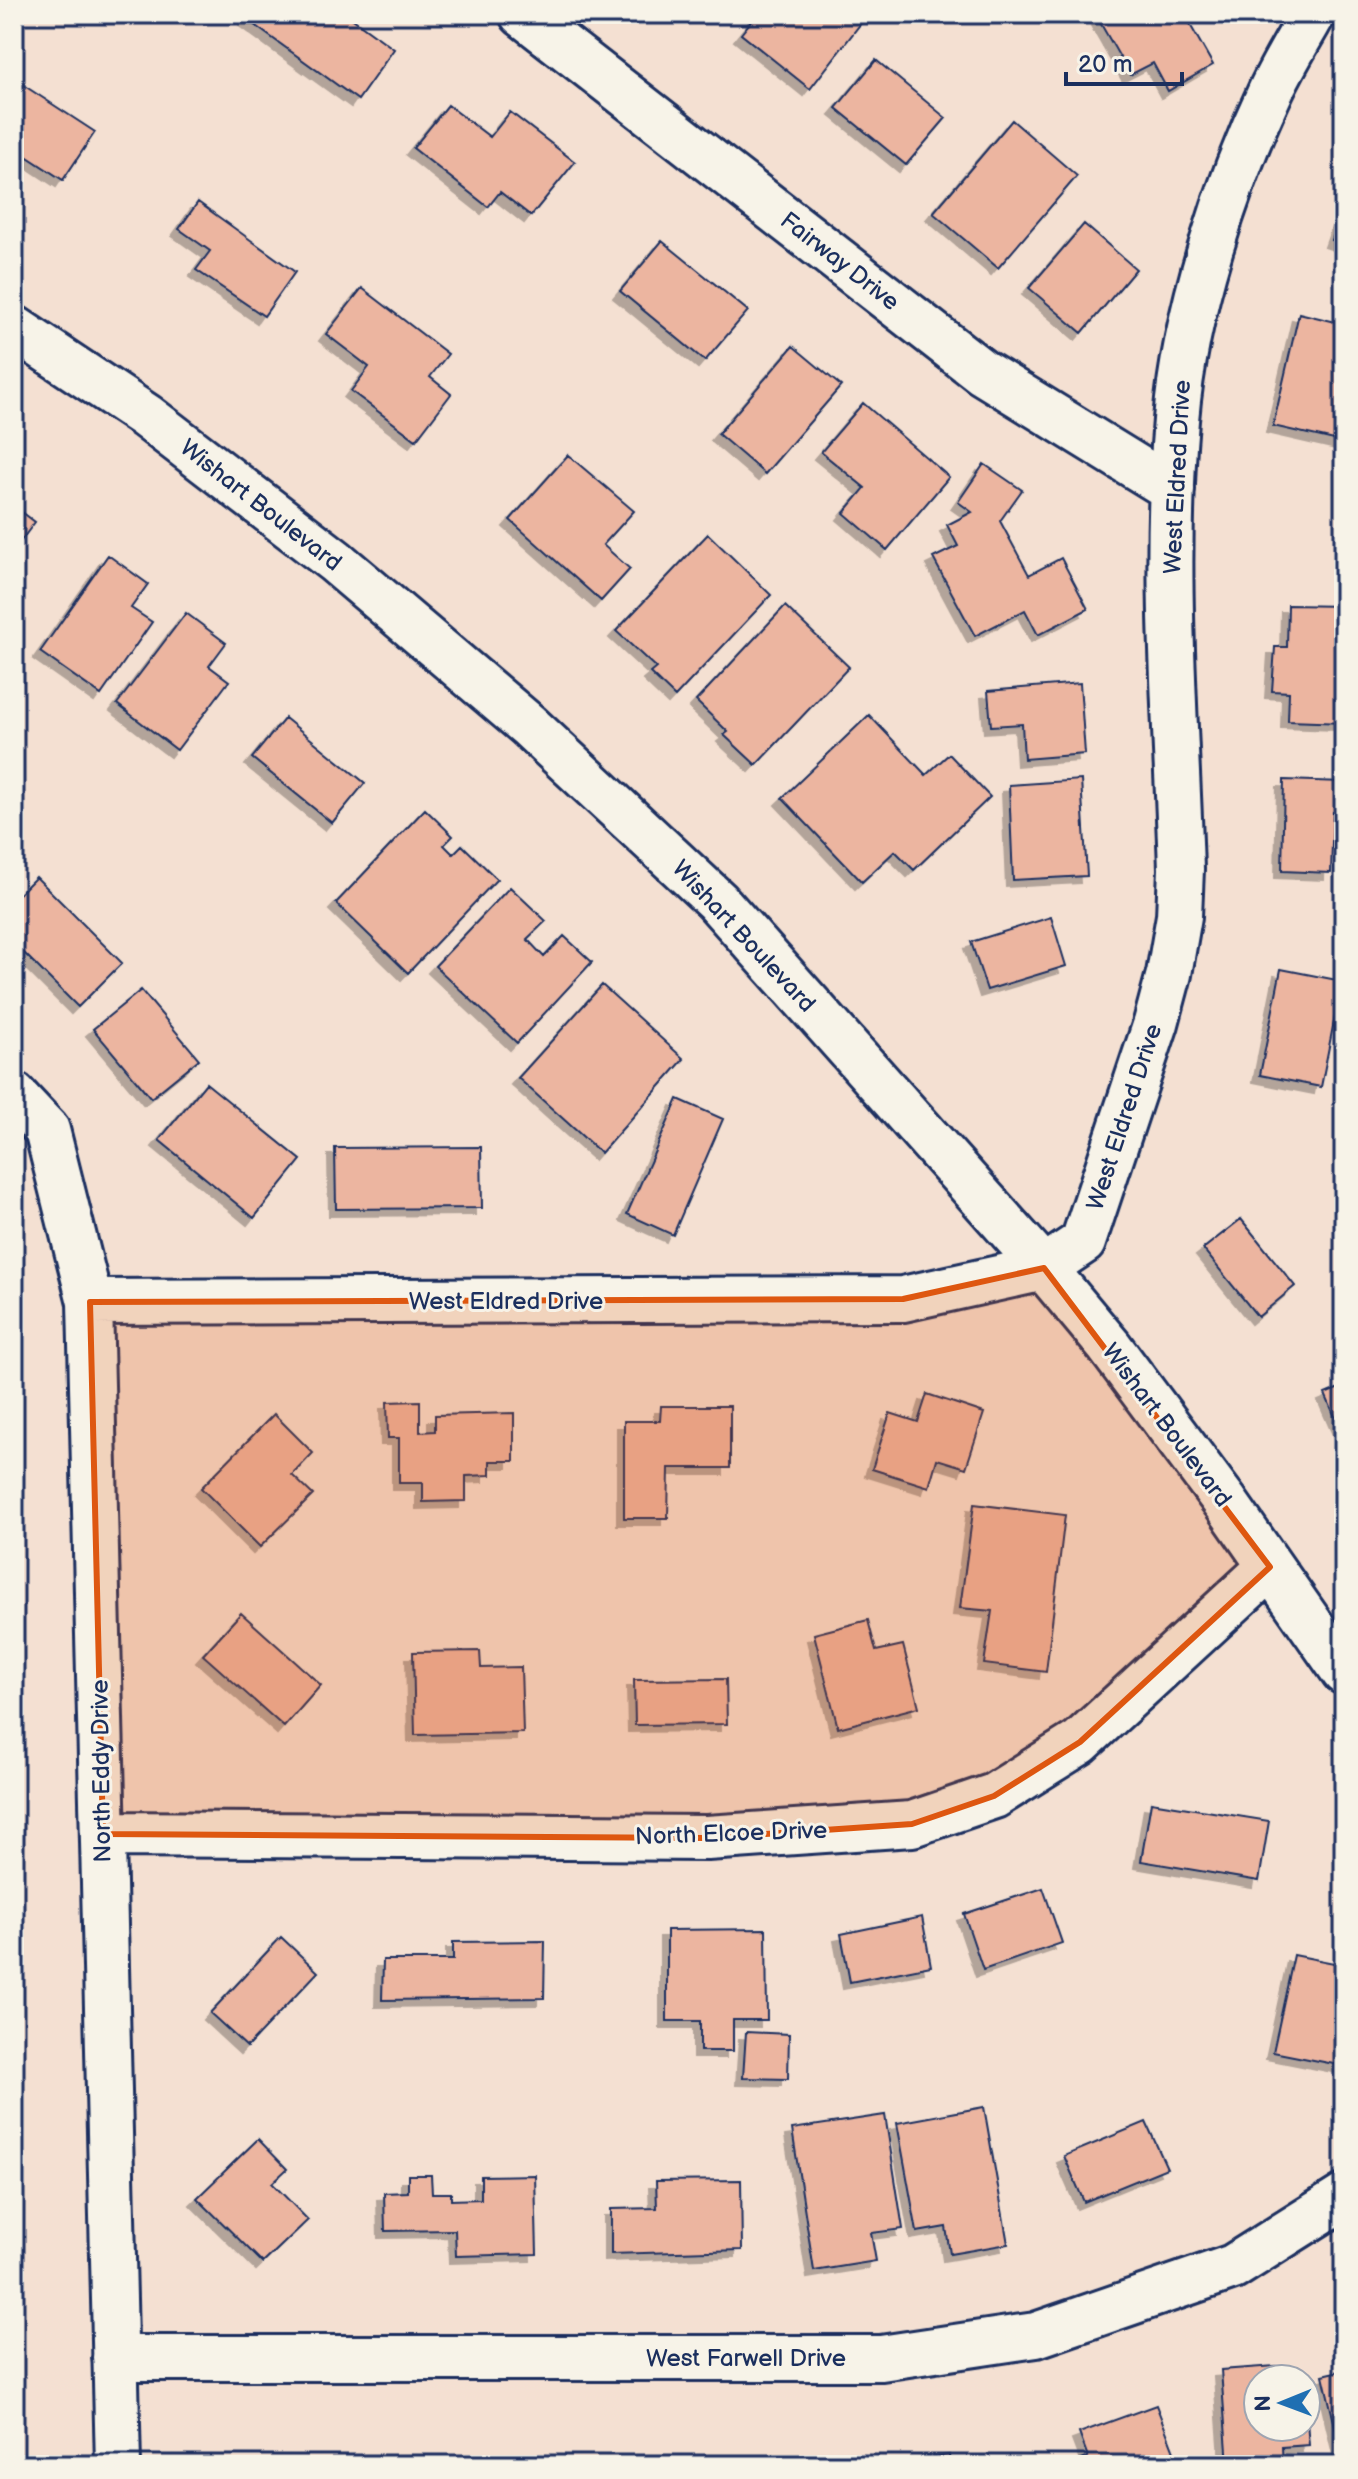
<svg xmlns="http://www.w3.org/2000/svg" width="1358" height="2479" font-family="'Balsamiq Sans',sans-serif">
	<style>
		.building { fill: #ecb5a0; stroke: #1b2f5e; stroke-width: 2; filter: url(#shadow) }
		.lines { fill: none; stroke-linecap: round; stroke-linejoin: round }
		.minor-casing { stroke: #1b2f5e; stroke-width: 50 }
		.minor { stroke: #f7f3e8; stroke-width: 44 }
		.marked { fill: #de5710; fill-opacity: 0.2; stroke: #de5710; stroke-width: 6; stroke-linejoin: round }
		.labels { text-anchor: middle; stroke-width: 6; stroke-linejoin: round; paint-order: stroke }
		.street-label { font-size: 24px; fill: #1b2f5e; stroke: #f7f3e8 }
	</style>
	<defs>
		<filter id="shadow"><feDropShadow dx="-7" dy="7" stdDeviation="0" flood-color="#0004"/></filter>
	</defs>
	<rect width="100%" height="100%" fill="#f4e0d2"/>
	<filter id="ink" filterUnits="userSpaceOnUse"><feTurbulence type="fractalNoise" baseFrequency=".0125" numOctaves="2"/><feDisplacementMap in="SourceGraphic" scale="16" xChannelSelector="R" yChannelSelector="G"/><feConvolveMatrix kernelMatrix="1 2 1 2 8 2 1 2 1" color-interpolation-filters="sRGB"/></filter>
	<g filter="url(#ink)">
		<!-- building -->
		<path class="building" d="M249 14H346L394 49 358 100 246 19Z
			M757 14H868L810 89 741 34Z
			M1107 14H1184L1213 65 1168 91 1153 63 1130 75 1098 19Z
			M876 60 946 118 906 165 836 108Z
			M14 79 95 132 63 180 14 148Z
			M448 105 490 137 510 112 575 162 531 216 500 192 488 207 413 148Z
			M1012 120 1077 176 998 268 933 213Z
			M198 202 295 272 264 316 196 270 210 251 179 229Z
			M1344 206V244L1332 240Z
			M1084 224 1136 269 1082 333 1029 288Z
			M662 241 748 311 705 361 620 291Z
			M362 288 448 354 430 377 451 394 416 440 351 391 369 367 326 334Z
			M1299 313 1344 324 1343 442 1273 426Z
			M793 346 841 386 765 474 718 434Z
			M863 403 949 477 887 550 844 513 865 488 821 452Z
			M568 455 634 511 603 545 630 569 601 601 510 520Z
			M984 464 1022 490 1000 521 1029 575 1061 558 1088 609 1038 635 1025 610 975 636 933 558 958 546 947 525 972 512 958 502Z
			M14 506 35 522 14 550Z
			M708 534 771 595 675 697 650 673 656 668 616 631Z
			M108 555 148 584 131 608 152 622 101 695 40 652Z
			M1288 605 1344 606V723L1288 721 1289 692 1272 691 1275 647H1287Z
			M785 606 849 667 756 765 724 735 728 732 696 701Z
			M186 613 226 643 209 666 229 681 177 750 117 704Z
			M1080 683 1085 754 1024 759 1022 724 991 726 988 691Z
			M869 715 926 775 949 754 990 797 914 870 895 851 862 882 782 798Z
			M285 718 365 783 332 823 252 758Z
			M1081 780 1087 876 1013 880 1009 785Z
			M1284 780 1344 782V812H1333L1331 873 1282 871Z
			M425 809 453 836 444 845 453 854 462 845 497 879 408 973 336 903Z
			M36 877 122 963 78 1007 14 943V899Z
			M510 887 546 921 527 939 544 957 564 936 592 962 517 1043 435 966Z
			M1051 917 1066 966 987 990 971 942Z
			M1281 969 1342 981 1321 1087 1260 1075Z
			M602 985 684 1059 601 1153 518 1078Z
			M141 990 199 1059 151 1098 93 1029Z
			M206 1083 301 1160 254 1218 159 1140Z
			M678 1099 723 1119 673 1235 627 1214Z
			M481 1147 482 1208 336 1209 335 1148Z
			M1241 1219 1295 1286 1258 1317 1203 1249Z
			M1344 1386V1437L1325 1394Z
			M927 1394 984 1413 966 1468 937 1459 929 1487 872 1469 890 1413 918 1422Z
			M420 1401V1432L435 1431V1415L514 1413V1461H490V1475L466 1476V1501L423 1502V1483H399V1438H388L387 1402Z
			M661 1406H730V1468H669L668 1518H624V1421H660Z
			M274 1414 313 1453 292 1475 313 1495 260 1547 201 1488Z
			M974 1504 1065 1515 1046 1672 984 1664 992 1611 960 1608Z
			M241 1613 321 1685 284 1727 203 1655Z
			M868 1620 876 1651 903 1645 919 1707 838 1728 814 1634Z
			M480 1651 481 1668 521 1667 523 1733 415 1735 413 1652Z
			M726 1679 727 1724 635 1725 634 1680Z
			M1151 1802 1269 1821 1259 1881 1141 1861Z
			M1043 1888 1062 1943 983 1970 964 1914Z
			M922 1917 931 1966 850 1982 841 1934Z
			M766 1929 767 2020H733V2051H700V2021H667V1930Z
			M281 1937 318 1972 247 2047 210 2013Z
			M545 1941 544 1998 382 2000 383 1960H453V1942Z
			M1294 1955 1344 1965V2066L1273 2052Z
			M746 2032 789 2034 788 2079 743 2078Z
			M984 2107 1008 2244 950 2254 946 2227 917 2232 897 2123Z
			M885 2115 903 2229 871 2233 876 2261 814 2271 792 2129Z
			M1146 2122 1167 2168 1084 2202 1064 2156Z
			M258 2139 287 2169 272 2183 308 2220 263 2263 197 2198Z
			M408 2175H431L432 2193H451V2200L481 2199V2176L535 2175 537 2254 456 2256 455 2230 385 2231 384 2193 408 2192Z
			M741 2180 742 2250 611 2254V2209L657 2208 656 2181Z
			M1275 2366 1276 2379H1258V2427H1306V2410L1309 2445 1282 2447 1283 2465H1228L1221 2370Z
			M1344 2370V2465L1323 2375Z
			M1156 2405 1175 2454 1143 2465H1068L1088 2457 1079 2433Z
			M949 2455 950 2465H869Z"/>
		<g class="lines">
			<!-- minor casing -->
			<g class="minor-casing">
				<path id="minor" d="M522 14 982 372 1172 489
					M14 328 146 416 335 561 528 725 717 901 1044 1268 1109 1346 1226 1503 1344 1672
					M14 1095 47 1130 90 1302 118 2465
					M90 1302 903 1299 1044 1268 1083 1242 1156 1023 1169 974 1179 916 1181 869C1176 720 1163 569 1176 420 1185 312 1226 185 1272 88 1284 63 1299 38 1313 14
					M103 1834 707 1838 912 1824 994 1796 1080 1742 1270 1567
					M115 2358H881L1036 2335 1233 2267 1344 2197"/>
			</g>
			<!-- minor -->
			<use href="#minor" class="minor"/>
		</g>
	</g>
	<!-- marked area -->
	<path class="marked" d="M1044 1268 1270 1567 1080 1742 994 1796 912 1824 707 1838 103 1834 90 1302 903 1299Z"/>
	<g class="labels">
		<!-- street labels -->
		<g class="street-label">
			<text transform="translate(840 261) rotate(38)" y="8">Fairway Drive</text>
			<text transform="translate(1177 477) rotate(-87)" y="8">West Eldred Drive</text>
			<text transform="translate(261 505) rotate(38)" y="8">Wishart Boulevard</text>
			<text transform="translate(744 936) rotate(47)" y="8">Wishart Boulevard</text>
			<text transform="translate(1124 1117) rotate(-72)" y="8">West Eldred Drive</text>
			<text x="506" y="1309">West Eldred Drive</text>
			<text transform="translate(1167 1425) rotate(53)" y="8">Wishart Boulevard</text>
			<text transform="translate(101 1771) rotate(-91)" y="8">North Eddy Drive</text>
			<text transform="translate(731 1833) rotate(-2)" y="8">North Elcoe Drive</text>
			<text x="746" y="2366">West Farwell Drive</text>
		</g>
	</g>
	<!-- margin -->
	<rect width="1358" height="2479" fill="none" stroke="#f7f3e8" stroke-width="48"/>
	<rect x="24" y="24" width="1310" height="2431" fill="none" stroke="#1b2f5e" stroke-width="3" filter="url(#ink)"/>
	<!-- north arrow -->
	<g transform="translate(1282 2403) rotate(269)"><circle r="38" fill="#f7f3e8" stroke="#9fa5b1" stroke-width="2"/>
	<path d="M0-6L14 30L0 20L-14 30Z" fill="#1f6fb2"/>
	<text y="-12" font-size="22" font-weight="bold" text-anchor="middle" fill="#1b2f5e">N</text>
	</g>
	<!-- scale -->
	<path d="M1066 72v12h116v-12" fill="none" stroke="#1b2f5e" stroke-width="4"/>
	<text x="1078" y="72" font-size="24" fill="#1b2f5e" stroke="#f7f3e8" stroke-width="6" paint-order="stroke">20 m</text>
</svg>
